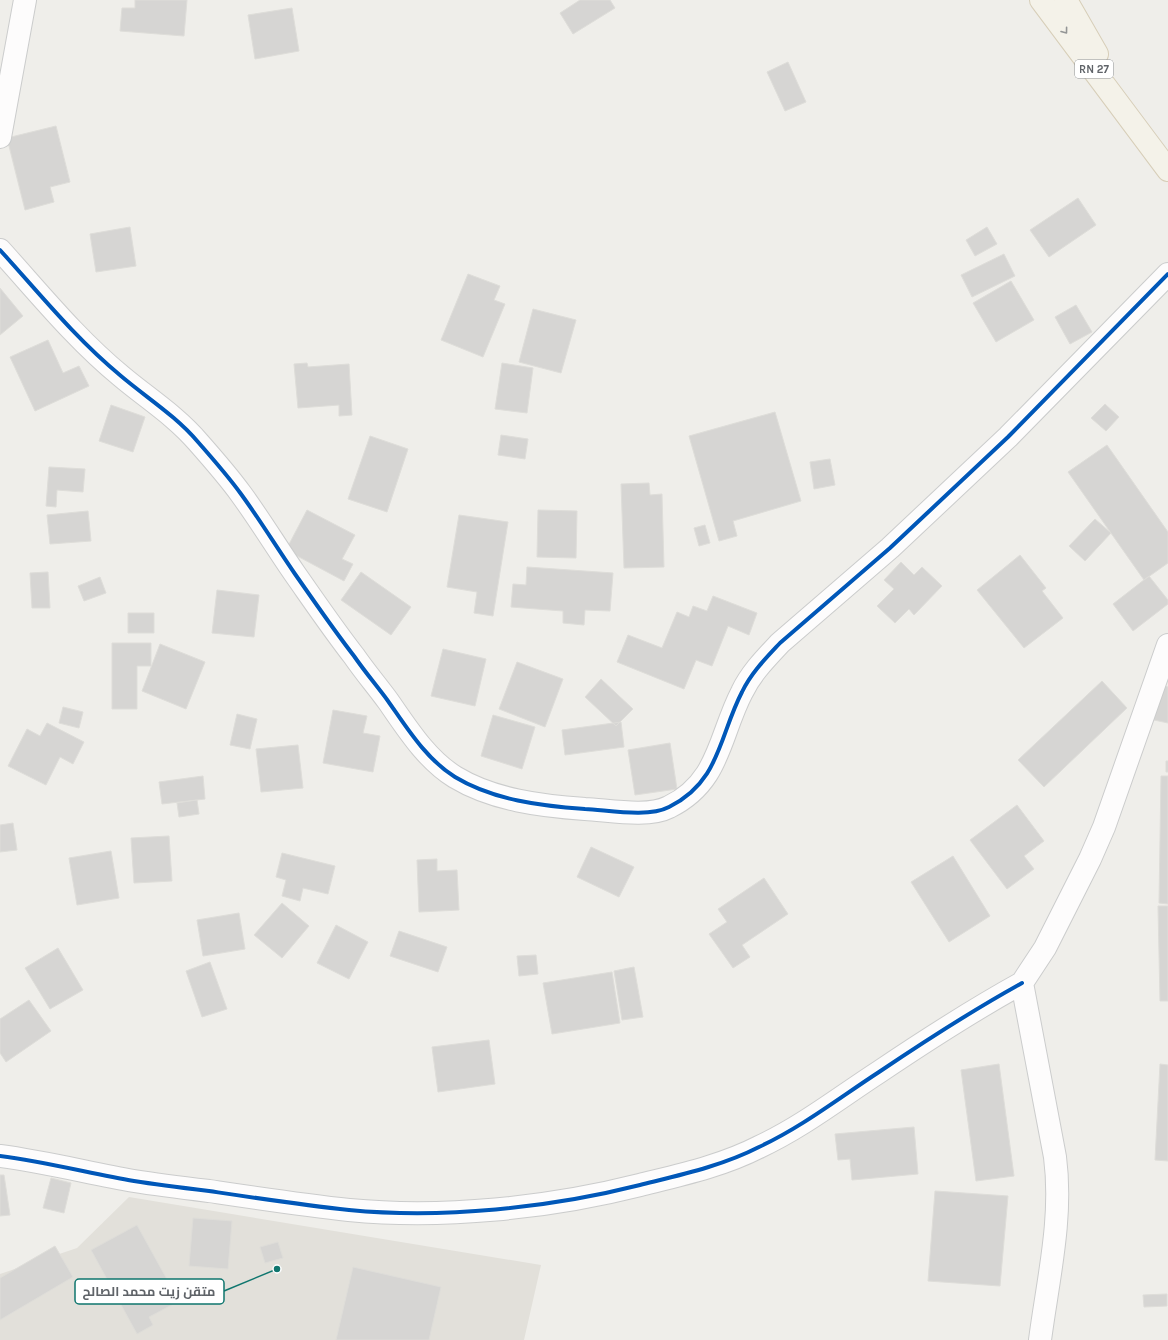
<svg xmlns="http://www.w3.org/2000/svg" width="1168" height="1340" font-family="Karla,Cairo,sans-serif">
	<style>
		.education { fill: #e2e0da }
		.building { fill: #d6d5d3; stroke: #deddd9 }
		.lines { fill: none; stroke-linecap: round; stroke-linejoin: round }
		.minor-casing { stroke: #cbcccc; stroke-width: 24 }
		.primary-casing { stroke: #d7ceb8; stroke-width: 24 }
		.minor { stroke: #fdfcfc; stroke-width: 22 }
		.primary { stroke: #f4f2e9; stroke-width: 22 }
		.cycleway-casing { stroke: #fff; stroke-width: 6 }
		.cycleway { stroke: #0057b8; stroke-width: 4 }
		.oneway { stroke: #939595 }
		.labels { text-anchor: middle; stroke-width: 4; stroke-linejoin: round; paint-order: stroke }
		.shield { fill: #fff; stroke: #8f9295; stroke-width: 1 }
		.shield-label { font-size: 11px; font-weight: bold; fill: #5f6368 }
		.leader { fill: none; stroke: #0f766e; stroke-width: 1.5 }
		.callout-dot { fill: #0f766e; stroke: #fff; stroke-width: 1.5 }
		.callout { fill: #fff; stroke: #0f766e; stroke-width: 1.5 }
		.callout-label { font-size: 13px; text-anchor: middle; font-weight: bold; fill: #5f6368 }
	</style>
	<rect width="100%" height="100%" fill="#efeeea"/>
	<!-- education -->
	<path class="education" d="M129 1197 541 1265 524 1340H0V1274L77 1248Z"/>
	<!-- building -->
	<path class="building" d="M135 0H187L184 36 120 31 122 8H135Z
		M580 0H610L615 8 573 34 560 13Z
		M292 8 299 51 255 59 248 15Z
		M788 62 806 102 785 111 767 72Z
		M56 126 70 182 50 187 54 202 25 210 7 138Z
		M1078 198 1096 225 1049 257 1030 230Z
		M130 227 136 266 96 272 90 234Z
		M987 227 997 244 975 256 966 240Z
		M1004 254 1015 276 972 297 961 275Z
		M468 274 500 286 494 300 505 304 483 357 441 340Z
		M1011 281 1034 320 996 342 973 303Z
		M0 288 23 316 0 335Z
		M1076 305 1092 332 1070 344 1055 317Z
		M533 309 576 320 561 373 519 362Z
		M48 340 63 373 79 366 89 386 35 411 10 357Z
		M307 363 308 367 349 364 352 415 339 416V405L298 408 294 364Z
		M502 363 533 368 527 413 495 409Z
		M1105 404 1119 417 1106 431 1091 418Z
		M111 405 145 417 133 452 99 441Z
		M775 412 801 501 733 521 737 536 719 541 689 436Z
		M501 435 528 439 525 459 498 455Z
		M370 436 408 449 387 512 348 499Z
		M1107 445 1168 532V563L1144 580 1068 472Z
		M830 459 835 485 814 489 810 462Z
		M49 467 85 469 83 492 57 490 56 507 46 506Z
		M649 483 650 495 662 494 664 567 624 568 621 484Z
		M307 510 355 535 342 559 353 564 344 581 286 550Z
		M538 510 577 511 576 558 537 557Z
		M88 511 91 541 50 544 47 515Z
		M459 515 508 522 493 616 474 613 477 592 447 587Z
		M1095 519 1111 533 1085 561 1069 546Z
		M705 525 710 543 699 546 694 528Z
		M1020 555 1046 588 1042 591 1063 618 1024 648 977 590Z
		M901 562 914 575 922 567 942 586 914 615 909 609 895 623 877 606 894 589 884 580Z
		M527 567 613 573 610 611 585 610 584 625 563 623V611L511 607 513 584 526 585Z
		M48 572 50 608H32L30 573Z
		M361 572 411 607 391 635 341 600Z
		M1149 576 1168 600V604L1133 631 1113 604Z
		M100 577 106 593 84 601 78 586Z
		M217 590 259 595 254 637 212 633Z
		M713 596 757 613 749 635 728 626 712 666 696 660 684 689 617 662 628 635 662 648 677 612 689 617 693 606 707 611Z
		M128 613H154V633H128Z
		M112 643H151V666H137V709H112Z
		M160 644 205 662 186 709 142 691Z
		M443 649 486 659 475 706 431 696Z
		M517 662 563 679 545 727 499 709Z
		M601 679 633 709 616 726 585 697Z
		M1102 681 1127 708 1044 787 1018 760Z
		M1162 685 1168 687V723L1154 720Z
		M63 707 83 712 79 728 59 723Z
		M333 710 367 716 363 733 380 736 373 772 323 763Z
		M237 714 257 719 250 749 230 745Z
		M493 715 535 727 522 769 481 756Z
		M621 722 624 747 565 755 562 730Z
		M47 723 84 742 73 764 60 757 46 785 8 766 27 729 40 736Z
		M670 743 677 789 635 795 628 750Z
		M298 745 303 788 261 792 256 749Z
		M1166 761H1168V772H1166Z
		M203 776 205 799 162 804 159 782Z
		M1161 776H1168V904L1159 903Z
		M197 800 199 814 179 817 177 803Z
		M1017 805 1044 841 1024 856 1034 869 1007 889 970 840Z
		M13 823 17 850 0 852V825Z
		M169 836 172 881 134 883 131 838Z
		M591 847 634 867 619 897 577 877Z
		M111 851 119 898 77 905 69 858Z
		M282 853 335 866 328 894 303 888 300 901 282 896 286 880 276 877Z
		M953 856 990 916 949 942 911 882Z
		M437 859V871L457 870 459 910 419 912 417 860Z
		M764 878 788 914 742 945 750 957 733 968 709 934 727 922 718 909Z
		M282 903 309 926 282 958 254 935Z
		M1158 906H1168V1001H1160Z
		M239 913 245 949 203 956 197 920Z
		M336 925 368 942 349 979 317 963Z
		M399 931 447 947 438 972 390 956Z
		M58 948 83 990 50 1009 25 968Z
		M536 955 538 974 519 976 517 956Z
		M210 962 227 1009 202 1017 186 971Z
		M634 967 643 1017 622 1020 614 971Z
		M612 972 620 1023 552 1034 543 983Z
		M29 1000 51 1031 6 1062 0 1053V1019Z
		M489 1040 495 1084 438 1092 432 1047Z
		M999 1064 1014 1176 976 1181 961 1070Z
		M1160 1064 1168 1065V1161L1155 1160Z
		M914 1127 918 1174 852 1180 850 1159 838 1160 835 1134Z
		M0 1175H4L10 1215 0 1216Z
		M51 1178 71 1183 64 1213 43 1208Z
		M935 1191 1008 1196 1000 1286 928 1281Z
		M193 1218 232 1221 228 1269 189 1266Z
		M137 1225 179 1301 149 1317 153 1325 137 1334 91 1250Z
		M278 1242 283 1258 265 1263 260 1247Z
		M55 1246 73 1277 0 1320V1278Z
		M353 1267 441 1287 429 1340H336Z
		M1167 1294V1306L1144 1307 1143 1295Z"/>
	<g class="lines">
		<!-- minor casing -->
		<g class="minor-casing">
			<path id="minor" d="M0 137 25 0
				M0 250C39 293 76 339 121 376 147 398 176 416 198 442 213 459 228 476 241 494 260 520 277 548 295 574 314 601 333 629 354 656 365 672 377 686 388 701 407 728 426 759 455 777 493 800 541 806 585 809 608 810 648 818 669 807 720 782 719 736 742 692 751 673 766 658 780 643L890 548 1008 437 1168 274
				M0 1156C45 1162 89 1173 134 1181 159 1185 184 1188 209 1191 256 1198 302 1205 349 1210 443 1219 549 1208 640 1185 680 1175 722 1166 759 1147 802 1127 839 1098 879 1072 925 1041 973 1010 1022 983
				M1040 1340C1048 1279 1063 1218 1055 1157L1022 983 1045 948 1090 859 1104 827 1168 645"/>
		</g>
		<!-- primary casing -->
		<g class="primary-casing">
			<path id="primary" d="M1041 0 1168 170
				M1066 0 1097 54"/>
		</g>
		<!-- minor -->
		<use href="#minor" class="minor"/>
		<!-- primary -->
		<use href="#primary" class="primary"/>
		<!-- cycleway casing -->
		<g class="cycleway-casing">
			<path id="cycleway" d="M0 250C39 293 76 339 121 376 147 398 176 416 198 442 213 459 228 476 241 494 260 520 277 548 295 574 314 601 333 629 354 656 365 672 377 686 388 701 407 728 426 759 455 777 493 800 541 806 585 809 608 810 648 818 669 807 720 782 719 736 742 692 751 673 766 658 780 643L890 548 1008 437 1168 274
				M0 1156C45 1162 89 1173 134 1181 159 1185 184 1188 209 1191 256 1198 302 1205 349 1210 443 1219 549 1208 640 1185 680 1175 722 1166 759 1147 802 1127 839 1098 879 1072 925 1041 973 1010 1022 983"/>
		</g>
		<!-- cycleway -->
		<use href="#cycleway" class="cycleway"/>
	</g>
	<!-- one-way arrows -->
	<defs><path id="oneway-chevron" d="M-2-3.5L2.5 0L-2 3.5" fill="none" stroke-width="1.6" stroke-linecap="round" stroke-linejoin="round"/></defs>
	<use class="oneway" href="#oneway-chevron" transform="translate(1065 31) rotate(53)"/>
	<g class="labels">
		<!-- shield labels -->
		<rect class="shield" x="1075" y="60" width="38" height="18" rx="3"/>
		<g class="shield-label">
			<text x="1094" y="73">RN 27</text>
		</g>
	</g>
	<!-- callouts -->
	<path class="leader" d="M277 1269L224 1291"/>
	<circle class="callout-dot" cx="277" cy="1269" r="4"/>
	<rect class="callout" x="75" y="1279" width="149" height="25" rx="4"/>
	<g class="callout-label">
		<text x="149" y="1296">متقن زيت محمد الصالح</text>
	</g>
</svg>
